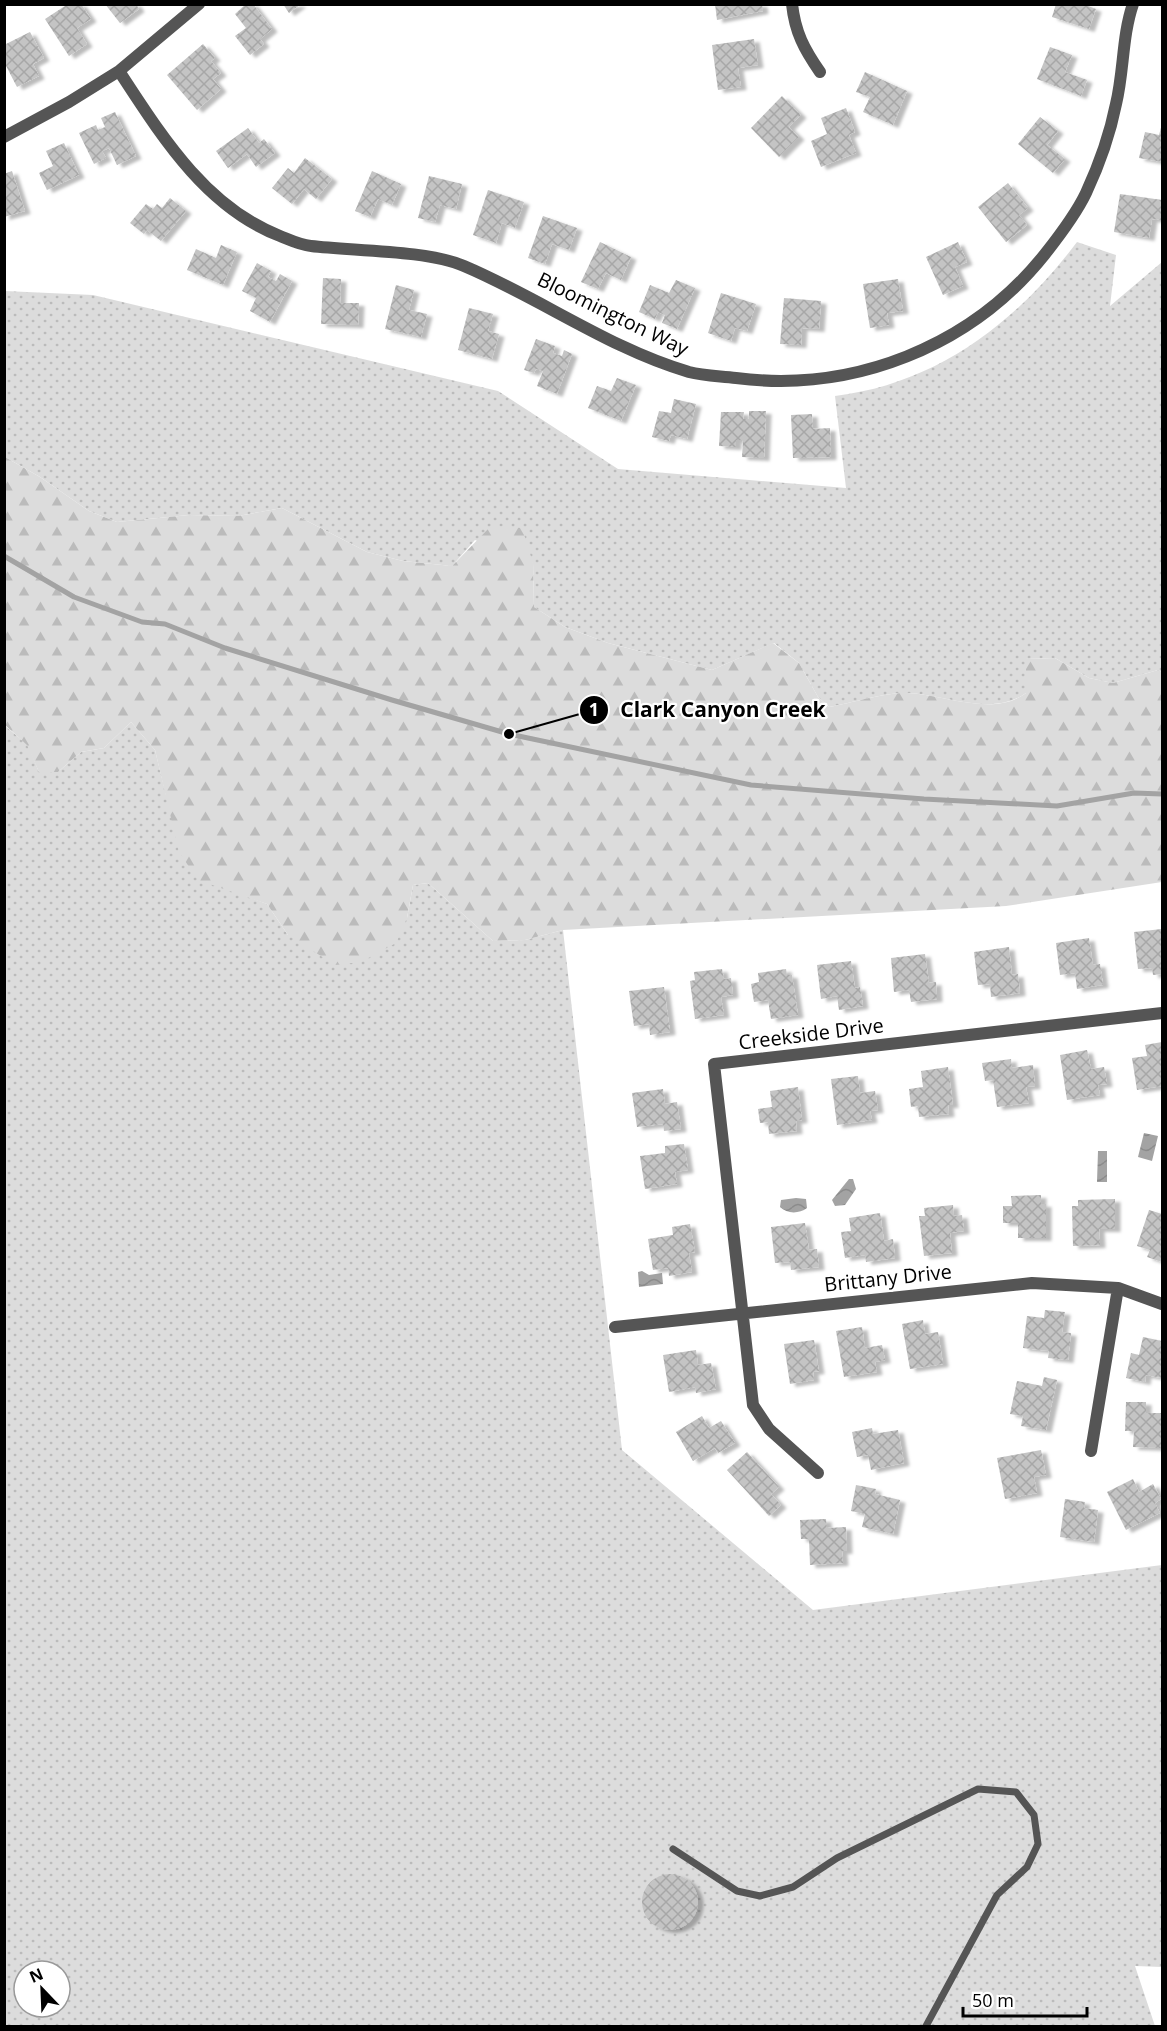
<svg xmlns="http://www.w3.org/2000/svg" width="1167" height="2031" font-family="'Open Sans',sans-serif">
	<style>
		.grass { fill: url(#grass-dots); fill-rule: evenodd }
		.forest { fill: url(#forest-firs) }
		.water { fill: url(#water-waves) }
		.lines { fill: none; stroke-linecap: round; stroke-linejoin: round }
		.stream { stroke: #a3a3a3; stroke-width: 5 }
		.building { fill: url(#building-cross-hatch); filter: url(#shadow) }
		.service { stroke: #555; stroke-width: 7 }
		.minor { stroke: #555; stroke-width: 12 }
		.labels { text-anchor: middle; stroke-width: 4.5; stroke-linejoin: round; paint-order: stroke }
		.street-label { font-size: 20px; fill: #000; stroke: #fff }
		.leader { fill: none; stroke: #000; stroke-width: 2 }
		.callout-dot { fill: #000; stroke: #fff; stroke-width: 2 }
		.mark-label { font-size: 18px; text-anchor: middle; font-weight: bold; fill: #fff }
		.callout-label { font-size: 21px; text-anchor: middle; font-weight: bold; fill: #000; stroke: #fff; stroke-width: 4.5; stroke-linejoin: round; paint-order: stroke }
	</style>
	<defs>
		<pattern id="grass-dots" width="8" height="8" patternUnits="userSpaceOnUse" patternTransform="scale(1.5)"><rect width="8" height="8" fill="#dcdcdc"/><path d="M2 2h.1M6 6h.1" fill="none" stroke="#bbb" stroke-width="1.8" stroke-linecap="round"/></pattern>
		<pattern id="forest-firs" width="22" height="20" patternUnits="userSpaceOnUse" patternTransform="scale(1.5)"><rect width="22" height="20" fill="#dcdcdc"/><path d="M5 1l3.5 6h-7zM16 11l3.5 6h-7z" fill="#bbb"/></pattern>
		<pattern id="water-waves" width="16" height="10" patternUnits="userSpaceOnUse" patternTransform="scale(1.5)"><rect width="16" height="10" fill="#a3a3a3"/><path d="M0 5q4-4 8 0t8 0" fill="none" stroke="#8b8b8b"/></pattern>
		<pattern id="building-cross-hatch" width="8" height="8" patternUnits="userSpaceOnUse" patternTransform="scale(1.5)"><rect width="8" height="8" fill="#c4c4c4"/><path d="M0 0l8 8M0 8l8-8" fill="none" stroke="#a7a7a7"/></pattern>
		<filter id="shadow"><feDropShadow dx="5.5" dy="3" stdDeviation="1.5" flood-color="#0004"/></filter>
	</defs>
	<rect width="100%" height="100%" fill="#fff"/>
	<!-- grass -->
	<path class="grass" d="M1077 242 1116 255 1110 306 1162 262V672L1158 670 1113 683 1089 678 1055 658 1026 659V693C993 717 945 695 908 693 885 692 852 703 829 707L818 697 799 663 774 643 712 670 608 643 565 627 534 607 533 563 475 540 452 566 403 561 367 552 282 508 238 516 189 515 117 522 89 511 40 477 5 457V291L93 295 498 391 618 469 846 488 835 396C937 384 1017 322 1077 242Z
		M131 722 155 750 166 795 238 893 267 904 288 935 407 918 413 885 428 883 493 941 525 940 563 930 622 1450 813 1610 1162 1565V1967L1135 1966 1155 2026H5L4 725 28 745 39 772H58L81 752 104 748ZM24 1971H60V2007H24Z"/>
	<!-- forest -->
	<path class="forest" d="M5 457 40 477 89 511 117 522 189 515 238 516 282 508 367 552 403 561 452 566 491 526 522 528 533 563 534 607 565 627 608 643 712 670 773 643 799 663 818 697 829 707C852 703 885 692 908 693 945 695 994 717 1026 693V659L1055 658 1089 678 1113 683 1158 670 1162 672V882L1006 906 563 930 525 940 493 941 428 883 413 885 407 918 396 943 361 962 335 965 288 935 267 904 198 880 179 852 155 750 131 722 104 748 81 752 58 772H39L27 745 5 725Z"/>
	<!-- water -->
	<path class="water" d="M1144 1133 1158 1136 1152 1161 1138 1157Z
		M1098 1151H1107V1182H1097Z
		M849 1179H853L856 1189 845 1205 835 1206 832 1200Z
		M796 1198 806 1199 807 1208C799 1214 787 1214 780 1207L781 1200Z
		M642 1271 649 1275 662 1273 663 1284 639 1287 638 1272Z"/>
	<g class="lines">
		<!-- stream -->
		<path class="stream" d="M4 556 74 597 142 622 165 624 225 648 392 700 509 734 751 785 924 799 1057 806 1134 793 1162 794"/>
	</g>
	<!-- building -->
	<path class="building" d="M68 4H81L91 19 77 28 87 44 69 56 45 19Z
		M105 4H136L139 9 120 23Z
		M246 4H253L272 29 260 39 264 44 250 55 235 36 246 28 235 14Z
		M283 4H301L289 13Z
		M715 4H762L763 11 717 20Z
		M1056 4H1083L1096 9 1089 29 1052 17Z
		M30 32 44 58 33 64 39 76 17 87 4 62V45Z
		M754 39 758 65 738 68 741 87 718 90 712 45Z
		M203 44 215 58 211 61 221 73 213 79 221 89 197 110 167 75Z
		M1050 47 1072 55 1065 72 1087 80 1081 96 1037 79Z
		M865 72 907 91 893 125 863 112 870 97 856 92Z
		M782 96 801 115 789 127 799 137 779 157 751 128Z
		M846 108 855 132 849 135 856 153 821 167 811 141 827 134 821 118Z
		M115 112 136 156 117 165 109 148 102 151 106 158 94 164 79 133 96 125 98 130 105 127 101 118Z
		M1040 117 1058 131 1047 145 1065 159 1053 173 1018 144Z
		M1162 124V162L1139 158 1145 132 1159 135Z
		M248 128 259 143 264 139 275 153 256 167 247 154 228 168 216 151Z
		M64 143 79 175 47 190 39 173 53 166 46 151Z
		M305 158 332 179 316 199 304 189 292 204 272 188 288 168 294 173Z
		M12 171 25 211 4 217V174Z
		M372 171 401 184 392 205 378 199 370 217 355 211Z
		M429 176 462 184 456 209 440 205 435 222 418 218Z
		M1008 183 1028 208 1019 215 1027 225 1006 242 978 207Z
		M488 190 524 202 515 228 502 223 496 243 473 235Z
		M1120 194 1162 200V220L1152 219 1149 238 1114 232Z
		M170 198 186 211 161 241 147 230 144 234 130 223 146 204 153 209 157 204 162 208Z
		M543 216 577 228 569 250 552 244 545 264 528 258Z
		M600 242 631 257 621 280 606 273 598 289 581 282Z
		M958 242 967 262 955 267 963 286 943 295 926 257Z
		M221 245 237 252 223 285 187 270 196 249 216 258Z
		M257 263 271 271 268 277 276 281 280 274 292 281 270 322 250 311 256 298 242 291Z
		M323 278 341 279 340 303H359L358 325 321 324Z
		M898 279 903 311 887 313 889 325 870 328 863 284Z
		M676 280 695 288 677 329 662 323 665 315 658 312 655 319 639 312 650 285 669 293Z
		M396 285 414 290 409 310 427 314 421 337 385 329Z
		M721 293 756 304 747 331 735 328 731 341 708 333Z
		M784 298 821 301 819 329 802 328 801 345 780 344Z
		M469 308 493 314 488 331 499 334 492 359 458 350Z
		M536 339 555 346 553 353 562 356 564 350 572 354 557 394 537 386 543 371 536 369 534 373 524 370Z
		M617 378 636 385 621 421 588 408 597 386 611 391Z
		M674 399 696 404 687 439 671 435 669 441 652 437 659 411 671 413Z
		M749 411H766L764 458 742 457 743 440H736V447L719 446 721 412H744L743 419H749Z
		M812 414 813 429 830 428 831 457 793 458 791 415Z
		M1162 929V974L1153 975 1152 968 1138 969 1134 932Z
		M1089 938 1093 965 1100 964 1103 985 1077 989 1075 973 1060 975 1056 943Z
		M1009 947 1012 975 1018 974 1020 993 991 997 990 984 978 985 974 952Z
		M925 954 929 983 936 982 937 999 911 1002 909 990 894 992 891 958Z
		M851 961 855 988 860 987 863 1006 839 1010 837 996 821 999 817 965Z
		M722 969 724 979 731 978 733 995 721 997 724 1015 695 1019 690 981 695 980 694 972Z
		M786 969 787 975H792L798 1015 771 1019 768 1000 754 1002 751 984 759 982 758 973Z
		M664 987 670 1032 650 1035 649 1024 634 1026 629 991Z
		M1162 1042V1086L1137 1090 1132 1058 1147 1056 1145 1045Z
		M1087 1050 1091 1069 1104 1067 1107 1084 1098 1085 1100 1095 1067 1100 1060 1055Z
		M1011 1059 1012 1068 1033 1065 1035 1086 1026 1087 1029 1103 997 1107 993 1080 985 1081 982 1063Z
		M948 1067 953 1105H948L949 1114 919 1117 918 1106 911 1107 909 1089 923 1087 921 1071Z
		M858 1076 860 1093 875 1091 878 1110 870 1111 872 1120 837 1125 831 1079Z
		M798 1087 802 1120 796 1121 797 1131 769 1134 768 1122 760 1123 758 1109 772 1107 770 1091Z
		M663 1089 665 1104 677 1102 681 1129 664 1131 663 1124 637 1127 632 1093Z
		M684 1144 688 1170 675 1172 677 1184 645 1189 640 1156 665 1153V1146Z
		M1041 1195V1204H1046V1238H1018V1223H1003V1206H1012L1011 1196Z
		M1115 1199V1229H1099L1100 1245 1073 1246 1072 1206H1078V1200Z
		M953 1205 954 1216 962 1215 964 1231 950 1233 952 1253 924 1256 919 1216H925L924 1208Z
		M1149 1210 1162 1214V1262L1147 1257 1150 1250 1137 1246Z
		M880 1213 884 1241 893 1239 895 1258 866 1262 865 1255 845 1258 841 1232 851 1231 849 1218Z
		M805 1223 809 1250 817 1249 819 1267 791 1270 790 1262 775 1263 771 1227Z
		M690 1224 695 1252 689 1253 692 1272 669 1276 668 1268 653 1270 648 1239 673 1235 672 1227Z
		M1045 1310 1065 1312 1062 1332 1071 1333 1068 1360 1048 1358 1049 1351 1023 1348 1027 1316 1044 1318Z
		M923 1320 925 1334 938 1332 943 1364 910 1369 902 1324Z
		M862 1327 865 1348 882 1345 885 1360 875 1362 877 1372 844 1377 836 1331Z
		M1143 1337 1162 1341V1378L1146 1375 1145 1382 1126 1378 1131 1353 1139 1355Z
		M814 1340 819 1371 813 1372 814 1380 790 1384 784 1344Z
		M696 1350 698 1365 711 1363 716 1389 696 1393 695 1387 669 1392 663 1355Z
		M1044 1377 1057 1380 1046 1430 1021 1426 1023 1416 1010 1414 1017 1381 1042 1386Z
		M1126 1402H1146V1413H1162V1448L1133 1447 1134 1431H1125Z
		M702 1416 709 1428 721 1421 735 1443 718 1453 715 1448 693 1461 676 1432Z
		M872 1428 873 1434 898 1430 904 1463 871 1470 868 1455 857 1457 852 1432Z
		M1041 1450 1046 1475 1034 1477 1037 1493 1005 1499 997 1458Z
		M747 1452 779 1487 771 1494 781 1505 769 1516 727 1470Z
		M1133 1479 1139 1492 1153 1484 1161 1499 1155 1503 1160 1513 1126 1530 1107 1492Z
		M856 1485 876 1489 875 1494 900 1500 893 1534 862 1527 865 1514 851 1511Z
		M1065 1499 1085 1502 1084 1508 1098 1510 1094 1542 1060 1537Z
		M826 1519 827 1528 846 1527 847 1551H842L843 1563 810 1565 809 1539H801L800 1520Z
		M642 1902a28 28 0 1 1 56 0a28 28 0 1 1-56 0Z"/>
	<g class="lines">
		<!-- service -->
		<path class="service" d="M673 1849 737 1891 760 1896 793 1887 837 1858 978 1789 1016 1792 1034 1815 1038 1844 1027 1867 997 1895 926 2026"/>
		<!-- minor -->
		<path class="minor" d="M792 4C795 32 804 49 820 72
			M119 71C161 135 205 207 280 236 290 240 300 245 311 246 354 251 427 250 464 266 540 298 610 349 689 372 704 376 720 376 736 378 853 393 971 347 1045 254 1060 235 1076 214 1086 193 1099 165 1110 134 1116 104 1124 71 1122 36 1133 4
			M4 137 69 102 119 71 199 4
			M615 1327 1032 1283 1118 1288 1162 1304
			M1091 1451 1118 1288
			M818 1473 769 1429 753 1405 714 1064 1162 1013"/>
	</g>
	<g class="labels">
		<!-- street labels -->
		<g class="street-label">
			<text transform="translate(613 314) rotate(26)" y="7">Bloomington Way</text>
			<text transform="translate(811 1034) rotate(-7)" y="7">Creekside Drive</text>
			<text transform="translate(888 1278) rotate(-6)" y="7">Brittany Drive</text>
		</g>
	</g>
	<!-- callouts -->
	<path class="leader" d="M509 734L594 710"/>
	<g class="callout-dot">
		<circle cx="509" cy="734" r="6"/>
		<circle cx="594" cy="710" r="15"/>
	</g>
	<g class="mark-label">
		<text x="594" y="716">1</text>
	</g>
	<g class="callout-label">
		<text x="723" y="717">Clark Canyon Creek</text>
	</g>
	<!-- border -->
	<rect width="1167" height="2031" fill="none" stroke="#000000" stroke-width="12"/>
	<!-- north arrow -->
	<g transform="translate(42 1989) rotate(337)"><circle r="28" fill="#ffffff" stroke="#999999" stroke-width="1.5"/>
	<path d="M0-4.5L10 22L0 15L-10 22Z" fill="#000000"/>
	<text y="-9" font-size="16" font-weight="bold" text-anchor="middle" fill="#000000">N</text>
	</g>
	<!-- scale -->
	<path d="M963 2007v9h124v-9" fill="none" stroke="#000000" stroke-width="3"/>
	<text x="972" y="2007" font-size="18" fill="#000000" stroke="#ffffff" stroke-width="4.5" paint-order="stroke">50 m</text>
</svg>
